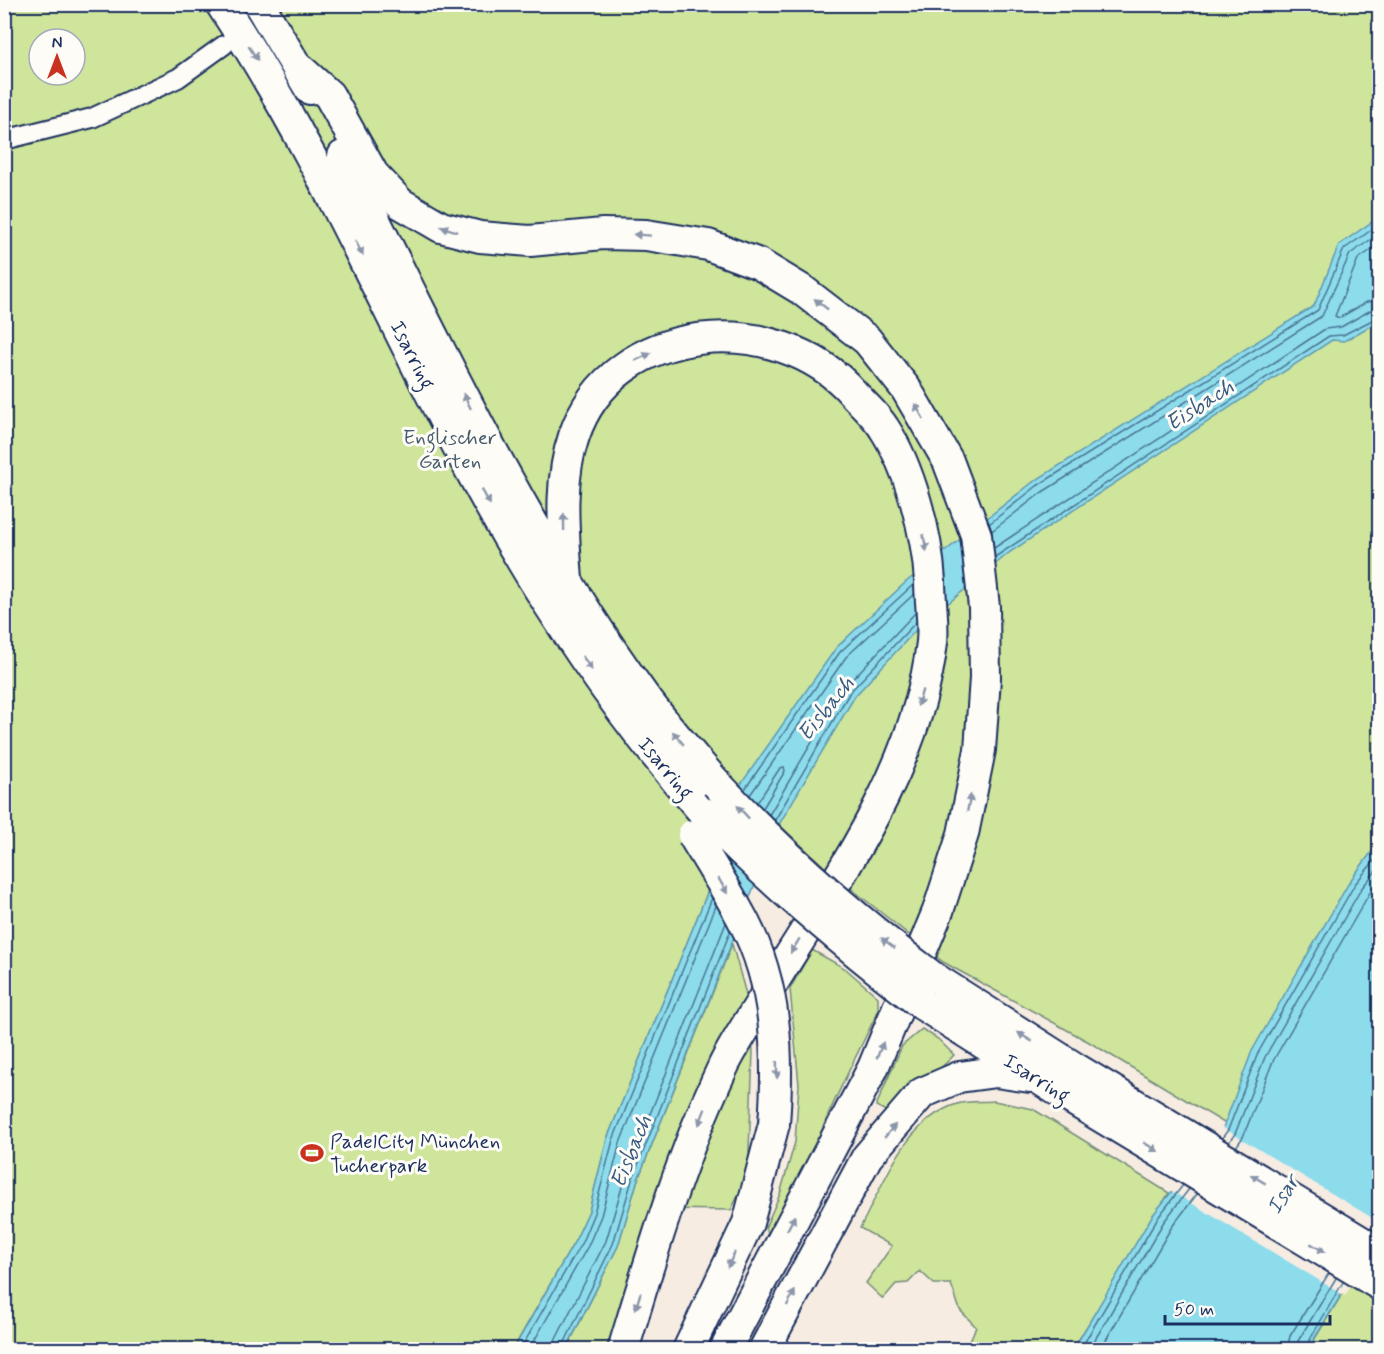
<svg xmlns="http://www.w3.org/2000/svg" width="1384" height="1354" font-family="Mynerve,sans-serif">
	<style>
		.green { fill: #cee59b; stroke: #748a7c; stroke-width: 1.5; fill-rule: evenodd }
		.water { fill: #8ddceb; stroke: #5f97b3; stroke-width: 1.5 }
		.pier { fill: #f6ece2 }
		.lines { fill: none; stroke-linecap: round; stroke-linejoin: round }
		.shore { stroke: #497496; stroke-width: 1.5 }
		.minor-casing { stroke: #1b2f5e; stroke-width: 22 }
		.trunk-casing { stroke: #1b2f5e; stroke-width: 34 }
		.minor { stroke: #fdfcf7; stroke-width: 18 }
		.trunk { stroke: #fdfcf7; stroke-width: 30 }
		.trunk-bridge-casing { stroke: #1b2f5e; stroke-width: 34; stroke-linecap: butt }
		.trunk-bridge { stroke: #fdfcf7; stroke-width: 30 }
		.oneway { fill: #8c96aa }
		.labels { text-anchor: middle; stroke-width: 6; stroke-linejoin: round; paint-order: stroke }
		.street-label { font-size: 21px; fill: #1b2f5e; stroke: #fdfcf7 }
		.park-label { font-size: 21px; fill: #485c6d; stroke: #fdfcf7 }
		.poi-label { font-size: 21px; fill: #1b2f5e; stroke: #fdfcf7; text-anchor: start }
		.water-label { font-size: 22px; font-style: italic; fill: #385a81; stroke: #fdfcf7 }
	</style>
	<rect width="100%" height="100%" fill="#f6ece2"/>
	<filter id="ink" filterUnits="userSpaceOnUse"><feTurbulence type="fractalNoise" baseFrequency=".0167" numOctaves="2"/><feDisplacementMap in="SourceGraphic" scale="12" xChannelSelector="R" yChannelSelector="G"/><feConvolveMatrix kernelMatrix="1 2 1 2 8 2 1 2 1" color-interpolation-filters="sRGB"/></filter>
	<g filter="url(#ink)">
		<!-- green -->
		<path class="green" d="M5 5H1379V871L1229 1126 1089 1042 943 962 828 870 739 788 706 896 607 1139 589 1211 576 1239 513 1349 5 1350ZM39 39H75V75H39Z
			M732 944 749 1005 753 1052 748 1175 731 1210 659 1209 608 1349 566 1350 618 1246 637 1182Z
			M812 950 846 969 878 997V1011C861 1047 842 1083 826 1120 814 1149 793 1218 768 1233L765 1228 780 1194 795 1142 799 1085 790 989Z
			M922 1029 938 1039 954 1055C934 1077 909 1092 886 1111L876 1106 902 1046Z
			M994 1101 1033 1109 1169 1193 1073 1349H966L976 1327 960 1310 951 1284H934L920 1271 908 1283 896 1284 883 1299 866 1283 892 1246 860 1228C883 1185 905 1120 957 1104 968 1101 983 1102 994 1101Z
			M1379 1233V1349L1308 1350Z"/>
		<!-- water -->
		<path class="water" d="M1379 217V321L1344 341 1332 340 1010 552 916 630 855 696 778 826 637 1182 618 1246 566 1349 513 1350 576 1239 589 1211 607 1139 706 896 739 787 836 648 906 582 1033 482 1314 306 1339 245Z
			M1379 842V1233L1308 1349 1073 1350 1152 1216 1223 1128 1252 1051 1350 881Z"/>
		<!-- pier -->
		<path class="pier" d="M1220 1126 1379 1222 1380 1238 1345 1296 1168 1189Z"/>
		<g class="lines">
			<!-- shore -->
			<path class="shore" d="M1380 244 1358 259 1335 316 1339 318 1367 302 1380 300
				M989 524 1037 486 1318 310 1344 249 1380 224
				M992 531 1041 493 1322 316 1350 254 1380 233
				M994 548 1325 329 1341 327 1371 310 1380 309
				M995 557 1329 336 1343 335 1380 316
				M745 789 840 652 914 584
				M750 795 846 657 914 594
				M757 803 780 768 784 767 785 771 763 808
				M769 815 844 688 915 613
				M775 820 850 692 916 622
				M1222 1138 1228 1130 1258 1053 1355 884 1380 854
				M1229 1142 1235 1134 1265 1057 1361 889 1380 866
				M1236 1147 1243 1137 1273 1061 1369 894 1380 880
				M520 1350 582 1242 594 1213 613 1140 712 898
				M529 1350 588 1246 601 1216 620 1143 716 906
				M554 1350 555 1341 606 1241 625 1177 726 923
				M561 1350 613 1244 632 1180 730 932
				M1080 1350 1157 1219 1183 1185
				M1089 1350 1163 1223 1189 1189
				M1100 1350 1171 1228 1197 1194
				M1287 1350 1290 1336 1329 1273
				M1296 1350 1298 1341 1336 1278
				M1304 1350 1343 1282"/>
			<!-- minor casing -->
			<g class="minor-casing">
				<path id="minor" d="M4 140 92 118 178 78 224 45"/>
			</g>
			<!-- trunk casing -->
			<g class="trunk-casing">
				<path id="trunk" d="M221 4C320 154 389 319 474 477 539 597 614 710 704 813
					M259 4 310 89
					M301 70 329 95 373 174 400 203 441 227 480 237 530 241 603 234 646 235 708 245 759 264 802 290 867 340 906 389 948 461 976 535 984 607 985 678 980 750 963 834 938 911 873 1068 725 1350
					M343 156C435 340 522 528 643 695 666 726 691 754 716 783
					M567 581C564 532 558 483 574 436 613 319 778 308 853 393 863 404 876 415 884 428 910 468 927 533 930 581 930 601 934 623 932 642 917 773 832 885 766 994 752 1018 735 1042 723 1067 680 1158 652 1254 623 1350
					M934 978 1075 1068 1380 1253
					M923 1005 1060 1092 1380 1285
					M688 1350 748 1223 774 1124
					M764 1350 867 1157 922 1093 959 1077 996 1072 1030 1077"/>
			</g>
			<!-- minor -->
			<use href="#minor" class="minor"/>
			<!-- trunk -->
			<use href="#trunk" class="trunk"/>
			<!-- trunk-bridge casing -->
			<g class="trunk-bridge-casing">
				<path id="trunk-bridge" d="M716 783C783 856 855 919 934 978
					M704 813C772 884 845 945 923 1005
					M693 835C710 864 729 893 744 922 777 985 779 1056 774 1124"/>
			</g>
			<!-- trunk-bridge -->
			<use href="#trunk-bridge" class="trunk-bridge"/>
		</g>
		<!-- one-way arrows -->
		<defs><path id="oneway-solid" d="M-6-.8H1V-3.2L6.5 0L1 3.2V.8H-6Z" transform="scale(1.5)"/></defs>
		<g class="oneway">
			<use href="#oneway-solid" transform="translate(253 53) rotate(57)"/>
			<use href="#oneway-solid" transform="translate(449 229) rotate(-163)"/>
			<use href="#oneway-solid" transform="translate(642 235) rotate(-176)"/>
			<use href="#oneway-solid" transform="translate(359 248) rotate(63)"/>
			<use href="#oneway-solid" transform="translate(821 304) rotate(-142)"/>
			<use href="#oneway-solid" transform="translate(643 357) rotate(-24)"/>
			<use href="#oneway-solid" transform="translate(467 401) rotate(-116)"/>
			<use href="#oneway-solid" transform="translate(919 411) rotate(-120)"/>
			<use href="#oneway-solid" transform="translate(486 497) rotate(60)"/>
			<use href="#oneway-solid" transform="translate(564 522) rotate(-91)"/>
			<use href="#oneway-solid" transform="translate(925 543) rotate(79)"/>
			<use href="#oneway-solid" transform="translate(587 663) rotate(56)"/>
			<use href="#oneway-solid" transform="translate(920 698) rotate(106)"/>
			<use href="#oneway-solid" transform="translate(678 738) rotate(-130)"/>
			<use href="#oneway-solid" transform="translate(969 803) rotate(-78)"/>
			<use href="#oneway-solid" transform="translate(743 812) rotate(-133)"/>
			<use href="#oneway-solid" transform="translate(723 886) rotate(60)"/>
			<use href="#oneway-solid" transform="translate(888 943) rotate(-143)"/>
			<use href="#oneway-solid" transform="translate(795 946) rotate(121)"/>
			<use href="#oneway-solid" transform="translate(1025 1037) rotate(-148)"/>
			<use href="#oneway-solid" transform="translate(880 1050) rotate(-68)"/>
			<use href="#oneway-solid" transform="translate(777 1070) rotate(89)"/>
			<use href="#oneway-solid" transform="translate(702 1117) rotate(112)"/>
			<use href="#oneway-solid" transform="translate(890 1131) rotate(-50)"/>
			<use href="#oneway-solid" transform="translate(1151 1147) rotate(31)"/>
			<use href="#oneway-solid" transform="translate(1258 1179) rotate(-149)"/>
			<use href="#oneway-solid" transform="translate(791 1223) rotate(-62)"/>
			<use href="#oneway-solid" transform="translate(1318 1248) rotate(31)"/>
			<use href="#oneway-solid" transform="translate(731 1260) rotate(115)"/>
			<use href="#oneway-solid" transform="translate(791 1298) rotate(-62)"/>
			<use href="#oneway-solid" transform="translate(638 1301) rotate(107)"/>
		</g>
	</g>
	<!-- icons -->
	<defs>
		<g id="stadium-bare" transform="scale(1.8)"><path d="M0-5a6.5 5 0 1 0 0 10a6.5 5 0 1 0 0-10ZM-3.5-1.8h7v3.6h-7Z" fill="#c8321e" stroke="#fdfcf7" stroke-width="2.5" paint-order="stroke"/></g>
	</defs>
	<g fill-rule="evenodd">
		<use href="#stadium-bare" x="312" y="1153"/>
	</g>
	<g class="labels">
		<!-- street labels -->
		<g class="street-label">
			<text transform="translate(413 355) rotate(63)" y="7">Isarring</text>
			<text transform="translate(666 768) rotate(50)" y="7">Isarring</text>
			<text transform="translate(1037 1078) rotate(32)" y="7">Isarring</text>
		</g>
		<!-- park labels -->
		<g class="park-label">
			<text x="450" y="444">Englischer<tspan x="450" dy="24">Garten</tspan></text>
		</g>
		<!-- poi labels -->
		<g class="poi-label">
			<text x="330" y="1148">PadelCity München<tspan x="330" dy="24">Tucherpark</tspan></text>
		</g>
		<!-- water labels -->
		<g class="water-label">
			<text transform="translate(1199 404) rotate(-33)" y="8">Eisbach</text>
			<text transform="translate(825 708) rotate(-51)" y="8">Eisbach</text>
			<text transform="translate(630 1151) rotate(-68)" y="8">Eisbach</text>
			<text transform="translate(1282 1194) rotate(-58)" y="8">Isar</text>
		</g>
	</g>
	<!-- margin -->
	<rect width="1384" height="1354" fill="none" stroke="#fdfcf7" stroke-width="24"/>
	<rect x="12" y="12" width="1360" height="1330" fill="none" stroke="#1b2f5e" stroke-width="2" filter="url(#ink)"/>
	<!-- north arrow -->
	<g transform="translate(57 57)"><circle r="28" fill="#fdfcf7" stroke="#a3aaba" stroke-width="1.5"/>
	<path d="M0-4.5L10 22L0 15L-10 22Z" fill="#c8321e"/>
	<text y="-9" font-size="16" font-weight="bold" text-anchor="middle" fill="#1b2f5e">N</text>
	</g>
	<!-- scale -->
	<path d="M1165 1315v9h165v-9" fill="none" stroke="#1b2f5e" stroke-width="3"/>
	<text x="1174" y="1315" font-size="18" fill="#1b2f5e" stroke="#fdfcf7" stroke-width="4.5" paint-order="stroke">50 m</text>
</svg>
